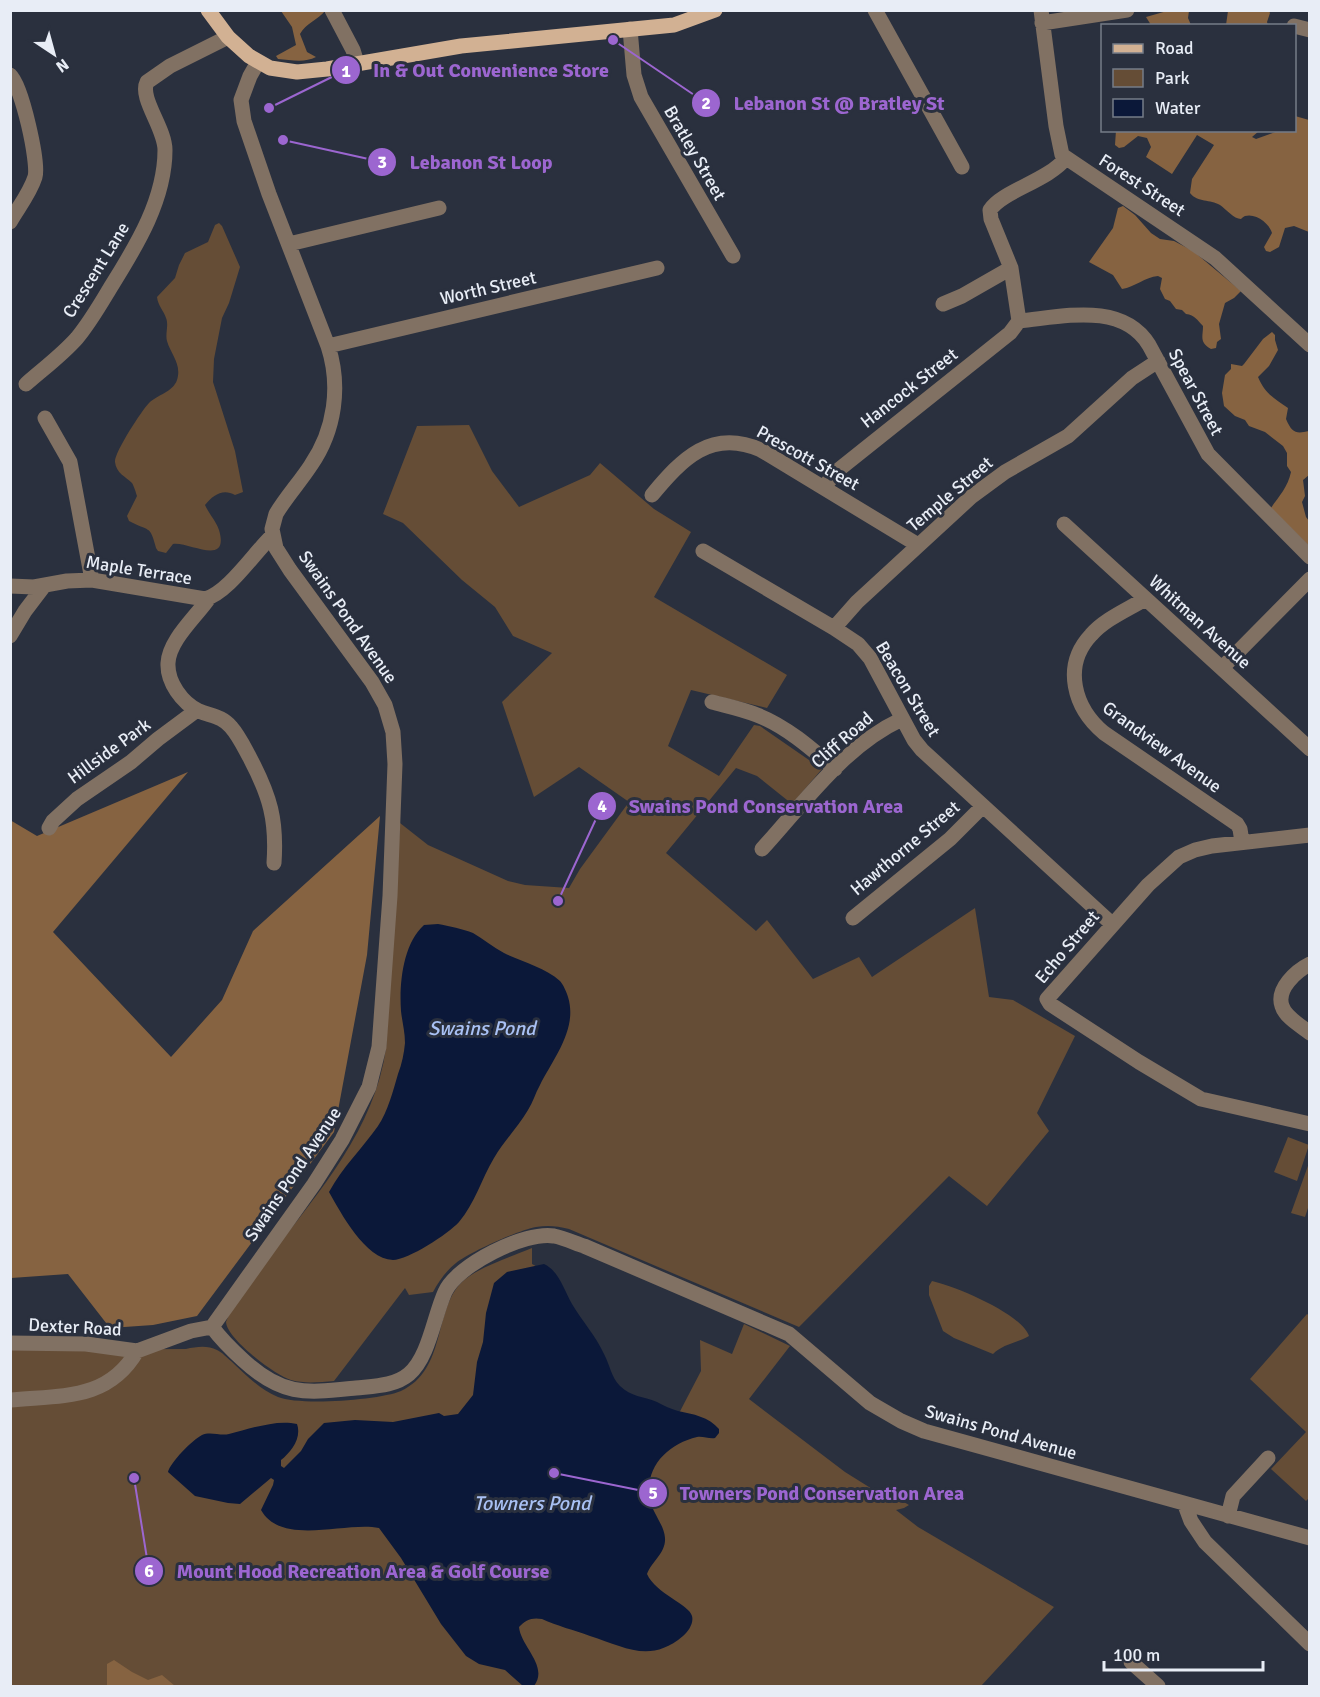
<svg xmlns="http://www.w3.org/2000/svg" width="1320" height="1697" font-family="Signika,sans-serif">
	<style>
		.green { fill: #654d36 }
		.forest { fill: #866341 }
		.water { fill: #0b1839 }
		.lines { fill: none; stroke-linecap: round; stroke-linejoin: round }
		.minor { stroke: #817163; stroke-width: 15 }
		.major { stroke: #d2b193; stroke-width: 15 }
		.labels { text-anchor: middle; stroke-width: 6; stroke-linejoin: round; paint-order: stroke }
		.street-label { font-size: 18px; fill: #e8edf6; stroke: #2a303e }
		.water-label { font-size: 20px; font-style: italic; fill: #a9c1f4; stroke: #2a303e }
		.leader { fill: none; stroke: #9c66d0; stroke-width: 2 }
		.callout-dot { fill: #9c66d0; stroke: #2a303e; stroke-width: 2 }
		.mark-label { font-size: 18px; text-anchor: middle; font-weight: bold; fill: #fff }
		.callout-label { font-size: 20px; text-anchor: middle; font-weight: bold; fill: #9c66d0; stroke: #2a303e; stroke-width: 6; stroke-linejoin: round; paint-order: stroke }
	</style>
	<rect width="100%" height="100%" fill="#2a303e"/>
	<!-- green -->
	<path class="green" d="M219 223 222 226 240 267 229 303 222 318 214 359 213 382 235 451 243 492 235 495C223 488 213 495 205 505 209 514 216 521 219 530 230 568 188 541 173 544L166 553 158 551 156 548C150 524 149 532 129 521L127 516 137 496C136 493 134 486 132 483 126 477 116 473 115 462 114 453 142 410 149 403 157 395 173 392 177 380 182 364 171 355 167 341 165 334 169 325 166 318 164 311 158 306 157 297L175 278 179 265 185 253 208 242 215 225Z
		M469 425 492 471 519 507 590 475 600 463 654 509 691 532 654 597 787 675 767 708 691 690 668 746 719 776 754 725 760 726 822 769 792 804 757 776 736 768 666 853 756 931 767 920 813 979 859 957 872 977 975 908 989 997 1013 1000 1075 1036 1037 1113 1049 1131 987 1206 949 1176 799 1327 569 1229C557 1226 548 1225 536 1227 519 1230 470 1252 456 1263 446 1271 439 1281 433 1292L409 1295 405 1288 334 1381C320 1382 305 1384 291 1380 275 1375 227 1339 226 1322 232 1304 260 1270 272 1253 320 1191 375 1128 386 1048L400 823 428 845 508 881 525 885 569 888 580 869 629 802 579 767 534 797 502 702 552 653 513 636 495 607 462 580 403 523 383 514 417 426Z
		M1288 1137 1309 1145 1297 1181 1274 1172Z
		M1309 1163V1205L1305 1217 1291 1213Z
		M532 1248V1264L550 1274 612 1388 676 1419 701 1371 700 1340 732 1354 744 1324 790 1346 749 1399 845 1472 877 1492 897 1498 909 1505 904 1508 896 1510 918 1527 1054 1607 981 1686H11L10 1350 186 1349C196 1347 207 1345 217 1350 222 1352 227 1358 231 1361 245 1374 260 1390 278 1397 300 1406 380 1400 401 1391 447 1370 433 1310 462 1282 478 1267 511 1257 532 1248Z
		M932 1281C955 1286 1022 1314 1029 1336 1017 1343 1003 1344 993 1354L954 1338 943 1331 929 1295V1286Z
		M1307 1314 1310 1316V1497L1306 1501 1271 1469 1306 1432 1250 1379Z"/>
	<!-- forest -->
	<path class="forest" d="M281 11H325C318 20 306 23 300 34L307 52 316 57C305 63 291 60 278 59L276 56 296 45 292 27Z
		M1167 11H1189L1188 18 1191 25H1151L1146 17Z
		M1228 11H1269L1270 13 1267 22 1268 25H1226Z
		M1295 116 1309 120V232L1294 226 1285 228 1279 247 1270 252 1266 251 1264 247 1272 233C1269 223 1256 213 1245 216 1243 217 1242 218 1241 219 1234 219 1226 209 1220 205 1210 199 1198 203 1190 193L1192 179 1214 145 1197 135 1172 174 1146 157 1151 147 1147 138 1138 136 1124 147 1119 148 1115 145 1116 130 1259 131 1252 137 1256 139 1278 131 1294 130Z
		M1123 206 1135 215 1151 233 1160 239 1174 241 1193 251 1241 291 1234 298 1225 303 1219 324 1221 339 1217 342 1216 348 1211 349C1199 342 1203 337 1203 326 1197 320 1195 315 1186 314L1182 310 1176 309 1170 301 1165 299 1160 289 1162 278 1158 276C1145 277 1135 287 1122 289L1113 275 1089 262 1113 228 1118 208Z
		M1272 332 1275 335V340L1278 350 1269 366 1258 377C1265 394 1274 398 1288 408L1286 419C1292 433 1296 434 1309 431V475L1303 480 1305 496 1302 502 1306 517 1309 521V546L1271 508C1279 496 1288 487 1291 472L1287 466V453L1283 446 1265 432 1249 426 1245 420 1235 416 1224 406 1222 393 1225 375 1231 369V364L1242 366 1244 364 1263 339Z
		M188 772 53 932 171 1057 222 1000 253 931 380 816 367 955 334 1132 197 1316 153 1325 110 1328 68 1274 11 1278 10 820 37 836Z
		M114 1660 132 1672 148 1680 162 1675 175 1686H107V1664Z"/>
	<!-- water -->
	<path class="water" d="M438 924C449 926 463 929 473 933 483 939 493 947 504 953 522 962 545 967 560 981 563 984 567 993 568 997 578 1029 553 1059 540 1085 535 1094 533 1102 528 1110 518 1127 504 1141 494 1158 481 1180 475 1203 459 1222 448 1234 408 1260 393 1260 365 1259 341 1213 329 1192 343 1166 362 1149 378 1126 388 1111 393 1091 398 1074 402 1064 404 1053 405 1043 405 1032 402 1021 401 1011 399 983 403 944 424 925Z
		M544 1264C559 1271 564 1290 572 1304 582 1321 596 1336 604 1354 610 1365 611 1377 620 1386 631 1397 643 1396 657 1402 664 1406 671 1409 678 1411 693 1414 709 1417 719 1429V1433L715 1438C709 1439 703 1436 697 1437 668 1444 644 1467 650 1499 652 1513 664 1524 665 1538 666 1553 652 1561 647 1574 656 1594 689 1604 692 1616 694 1623 688 1632 683 1636 650 1664 625 1647 590 1636 574 1630 557 1626 542 1619 532 1617 525 1620 519 1627 521 1647 549 1666 534 1686H523L505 1670 479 1664 466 1656 441 1624 401 1558 379 1528C346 1521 282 1547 261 1510L273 1485 274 1480 271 1478 240 1504 228 1503 195 1496 168 1472C170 1463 192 1440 202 1435 210 1431 220 1436 229 1434 250 1429 276 1419 297 1424 302 1438 291 1452 281 1460V1466L284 1468 301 1451 308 1439 324 1423 355 1420 393 1422 439 1413 444 1416 458 1414 473 1395 477 1362 483 1342 486 1313 494 1283 507 1272Z"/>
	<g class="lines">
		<!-- minor -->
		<path class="minor" d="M332 10 353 50 357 63
			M875 10 962 167
			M1041 10 1056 126 1062 155 1215 258 1310 345
			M1042 23 1127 10
			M1294 26 1310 30
			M630 29 634 75 641 97 733 256
			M10 75C22 86 39 163 35 177 30 193 18 208 10 222
			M289 244 439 208
			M943 304 962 296 1011 268
			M1019 321C1062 317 1122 301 1149 345L1208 454 1310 557
			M1019 321 1011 268 991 219 990 210C1002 191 1048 181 1066 158
			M328 346 657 268
			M26 384C43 369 62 355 77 338 91 321 101 303 112 285 137 245 165 199 165 150 165 128 139 98 147 82L170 66 228 37
			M45 418 70 462 92 580
			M824 487 837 471 1010 333 1019 321
			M652 495C682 459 711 428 761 450L918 545
			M1064 524 1310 749
			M703 551 834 628 858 644 870 658 914 740 922 750 1112 924
			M10 586 34 587 67 581 92 580 205 599C228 593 254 553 272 536
			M209 598C196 617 169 640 168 663 167 682 182 703 199 711 211 716 222 716 231 727 239 736 244 747 250 758 270 796 277 820 274 863
			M1145 599C1127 610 1105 619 1091 635 1062 666 1074 708 1104 733L1237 824 1240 829 1242 842
			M834 628 857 602 971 497 1005 472 1068 436 1132 378 1158 361
			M10 636 25 611 44 586
			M1222 668 1310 579
			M712 702C727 706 742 709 757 715 786 726 812 749 835 769
			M49 828 53 821 77 799 131 762 158 739 197 710
			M1310 835 1212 846 1195 850 1179 857 1148 885 1047 999 1050 1004 1139 1062 1201 1099 1310 1124
			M762 849C804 803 844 746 902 719
			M853 918 950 839 982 807
			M1310 964C1296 971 1276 989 1282 1006 1285 1017 1301 1026 1310 1033
			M212 1327 314 1184 342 1140 369 1087 379 1047 390 896 395 764 393 732 385 705 372 682 290 570 276 548 272 529 276 514C286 497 300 482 311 465 335 430 341 386 328 346L269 194 244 121 241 100 250 76 258 62
			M10 1343 86 1344 137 1351 191 1331 212 1327C221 1339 232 1350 243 1360 283 1397 306 1393 356 1388 374 1386 395 1386 409 1374 429 1357 434 1316 445 1292 457 1265 525 1231 554 1236 564 1238 575 1243 584 1246L789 1334 870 1403 901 1421 924 1431 1310 1538
			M10 1400C61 1395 108 1401 137 1351
			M1185 1505 1191 1521 1205 1542 1310 1644
			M1228 1516 1233 1496 1268 1458
			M1131 1662 1158 1686"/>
		<!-- major -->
		<path class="major" d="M208 10 228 37 249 56 270 68 297 72 327 69 461 46 674 25 715 10"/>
	</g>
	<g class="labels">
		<!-- street labels -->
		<g class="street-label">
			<text transform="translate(695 153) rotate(60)" y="6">Bratley Street</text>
			<text transform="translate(1142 185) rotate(33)" y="6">Forest Street</text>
			<text transform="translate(96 270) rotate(-58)" y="6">Crescent Lane</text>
			<text transform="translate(488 288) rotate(-13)" y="6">Worth Street</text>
			<text transform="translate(909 388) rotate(-38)" y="6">Hancock Street</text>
			<text transform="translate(1196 392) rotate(62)" y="6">Spear Street</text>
			<text transform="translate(808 458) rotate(29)" y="6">Prescott Street</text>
			<text transform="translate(950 494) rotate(-40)" y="6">Temple Street</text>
			<text transform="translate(139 570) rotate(9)" y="6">Maple Terrace</text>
			<text transform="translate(348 617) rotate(55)" y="6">Swains Pond Avenue</text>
			<text transform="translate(1200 622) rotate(42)" y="6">Whitman Avenue</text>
			<text transform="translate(908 689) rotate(59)" y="6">Beacon Street</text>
			<text transform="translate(842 740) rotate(-41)" y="6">Cliff Road</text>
			<text transform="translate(1162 747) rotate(36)" y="6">Grandview Avenue</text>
			<text transform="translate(109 751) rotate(-36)" y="6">Hillside Park</text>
			<text transform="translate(905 848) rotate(-40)" y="6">Hawthorne Street</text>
			<text transform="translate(1067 947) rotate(-50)" y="6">Echo Street</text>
			<text transform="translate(293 1174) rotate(-56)" y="6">Swains Pond Avenue</text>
			<text transform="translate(75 1327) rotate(3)" y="6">Dexter Road</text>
			<text transform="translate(1001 1432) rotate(16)" y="6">Swains Pond Avenue</text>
		</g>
		<!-- water labels -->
		<g class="water-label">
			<text x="482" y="1035">Swains Pond</text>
			<text x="532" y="1510">Towners Pond</text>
		</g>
	</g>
	<!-- callouts -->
	<path class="leader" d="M269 108L346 70M613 40L706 103M283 140L382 162M558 901L602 806M554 1473L653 1493M134 1478L149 1571"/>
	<g class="callout-dot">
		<circle cx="269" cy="108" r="6"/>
		<circle cx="613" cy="40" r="6"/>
		<circle cx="283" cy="140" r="6"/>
		<circle cx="558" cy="901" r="6"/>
		<circle cx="554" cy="1473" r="6"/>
		<circle cx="134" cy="1478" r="6"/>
		<circle cx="346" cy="70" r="15"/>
		<circle cx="706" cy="103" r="15"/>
		<circle cx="382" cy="162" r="15"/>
		<circle cx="602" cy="806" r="15"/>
		<circle cx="653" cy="1493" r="15"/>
		<circle cx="149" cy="1571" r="15"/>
	</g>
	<g class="mark-label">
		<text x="346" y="77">1</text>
		<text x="706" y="109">2</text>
		<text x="382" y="168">3</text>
		<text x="602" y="812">4</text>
		<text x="653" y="1499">5</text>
		<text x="149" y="1577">6</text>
	</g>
	<g class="callout-label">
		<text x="491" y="77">In &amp; Out Convenience Store</text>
		<text x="839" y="110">Lebanon St @ Bratley St</text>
		<text x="481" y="169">Lebanon St Loop</text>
		<text x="766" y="813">Swains Pond Conservation Area</text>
		<text x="822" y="1500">Towners Pond Conservation Area</text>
		<text x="363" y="1578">Mount Hood Recreation Area &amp; Golf Course</text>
	</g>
	<!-- border -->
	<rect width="1320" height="1697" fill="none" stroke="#e8edf6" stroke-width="24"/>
	<!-- legend -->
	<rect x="1101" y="24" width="195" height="108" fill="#2a303e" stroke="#767c88" stroke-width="1.5"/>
	<rect x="1113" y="44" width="30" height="9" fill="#d2b193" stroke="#767c88" stroke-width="1.5"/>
	<text x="1155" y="54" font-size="18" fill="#e8edf6">Road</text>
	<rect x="1113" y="69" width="30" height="18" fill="#654d36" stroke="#767c88" stroke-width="1.5"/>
	<text x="1155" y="84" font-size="18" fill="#e8edf6">Park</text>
	<rect x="1113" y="99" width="30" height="18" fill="#0b1839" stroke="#767c88" stroke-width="1.5"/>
	<text x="1155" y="114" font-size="18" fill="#e8edf6">Water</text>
	<!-- north arrow -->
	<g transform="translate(54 54) rotate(144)" stroke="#2a303e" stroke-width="4.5" paint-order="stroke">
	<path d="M0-4.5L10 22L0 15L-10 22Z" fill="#e8edf6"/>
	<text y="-9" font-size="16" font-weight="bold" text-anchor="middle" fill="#e8edf6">N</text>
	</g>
	<!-- scale -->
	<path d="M1104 1661v9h159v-9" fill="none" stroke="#e8edf6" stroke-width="3"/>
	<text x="1113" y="1661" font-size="18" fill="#e8edf6" stroke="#2a303e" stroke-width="4.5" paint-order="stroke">100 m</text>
</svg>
